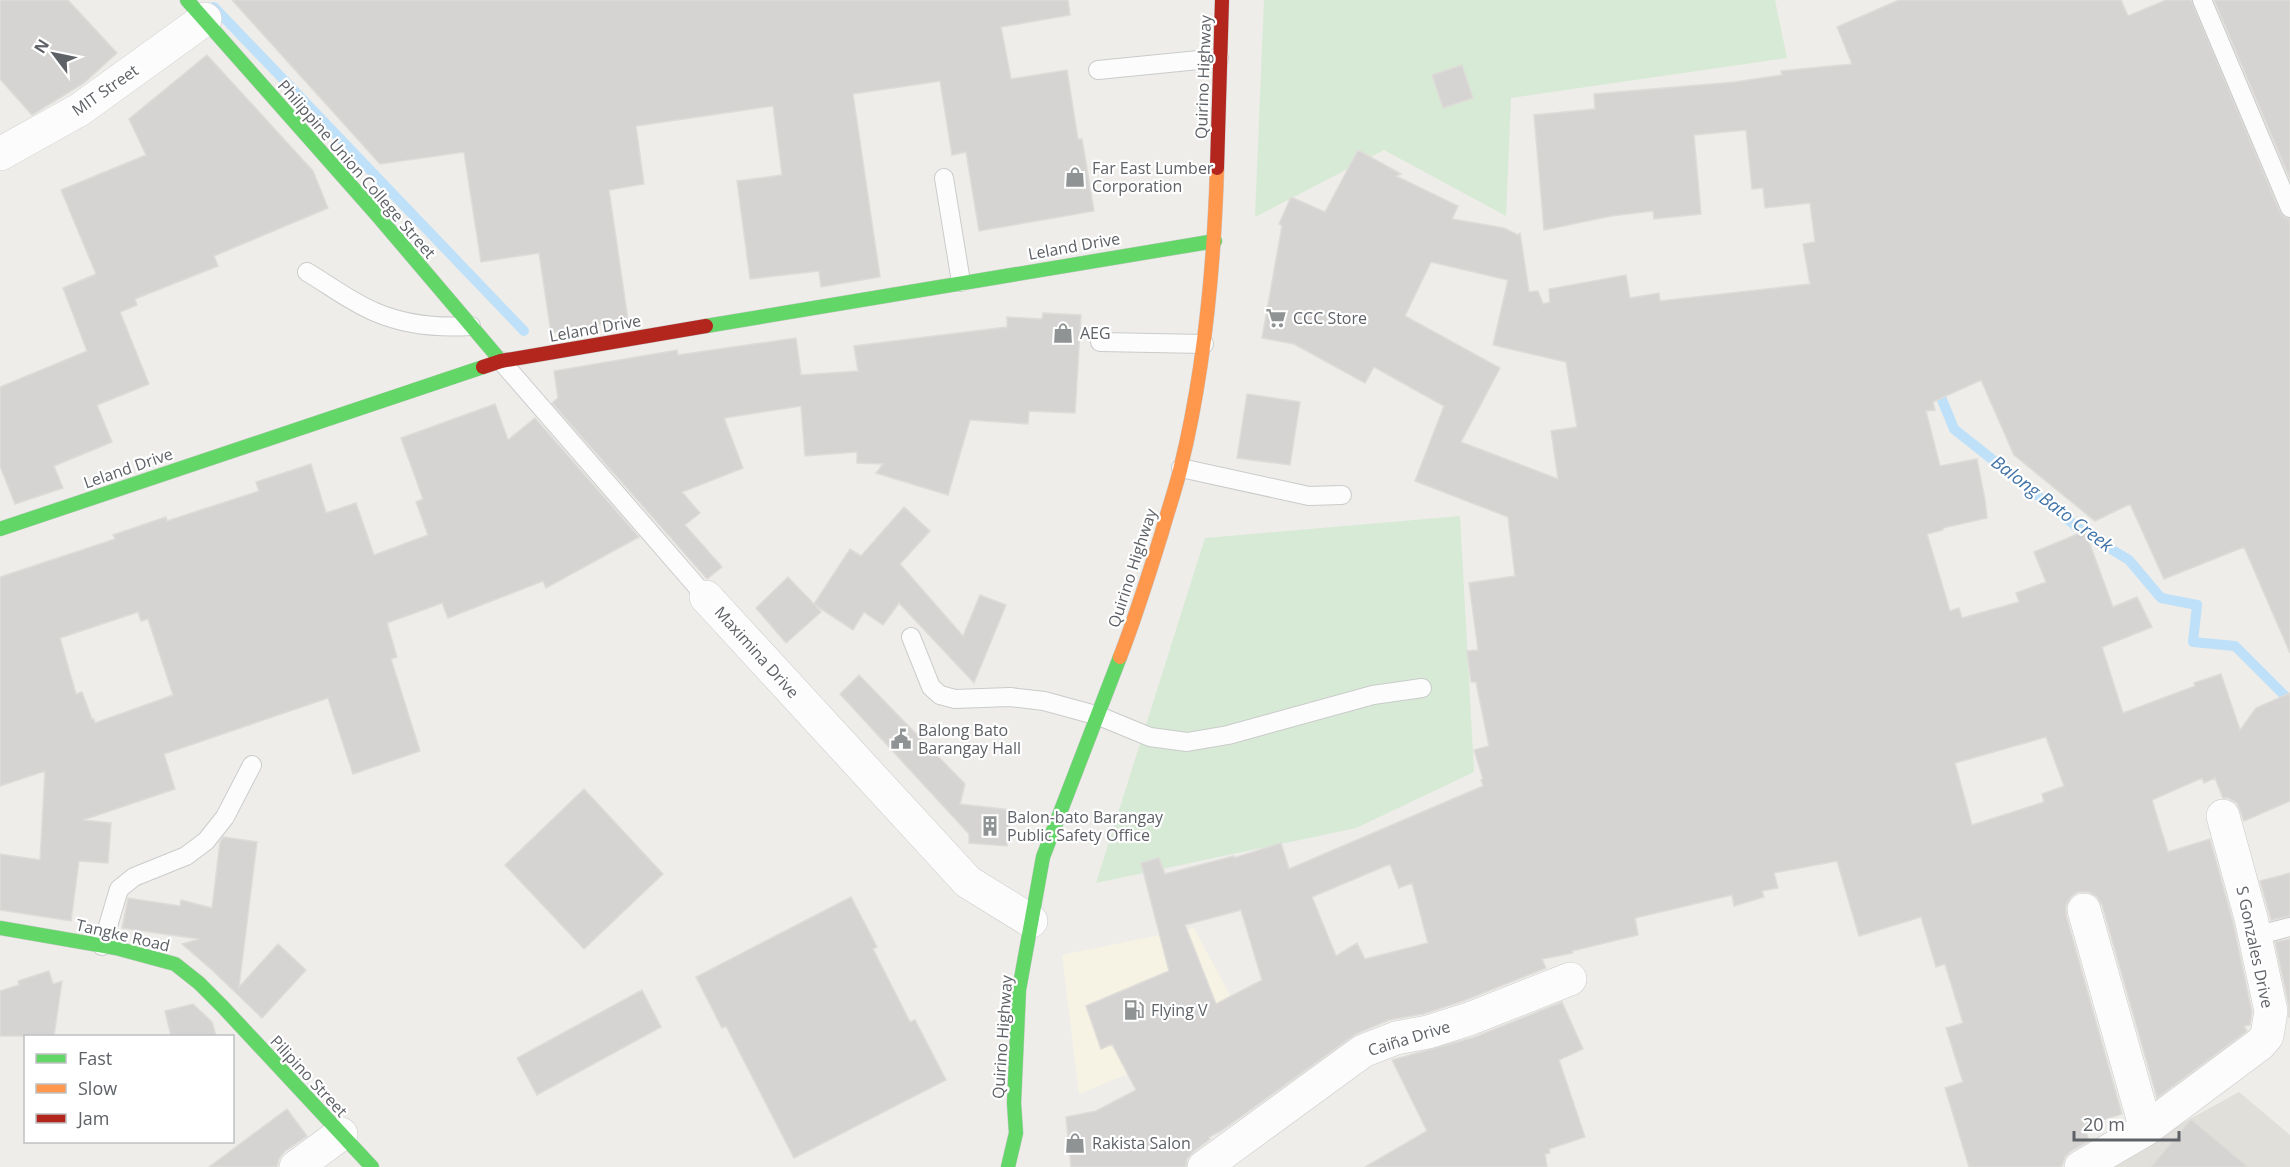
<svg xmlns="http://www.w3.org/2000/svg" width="2290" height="1167" font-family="'Open Sans',sans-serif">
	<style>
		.commercial { fill: #f6f2e4 }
		.education { fill: #e1dfd9 }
		.green { fill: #d7ead5 }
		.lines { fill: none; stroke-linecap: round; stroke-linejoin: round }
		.stream { stroke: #bee0f8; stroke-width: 10 }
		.building { fill: #d5d4d2; stroke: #dedcd8; stroke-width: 1.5; fill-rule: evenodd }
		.lane-casing { stroke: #cacbcb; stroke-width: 20 }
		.street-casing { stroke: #cacbcb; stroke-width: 34 }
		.fast-casing { stroke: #c9c9ca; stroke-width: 15 }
		.slow-casing { stroke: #c9c9ca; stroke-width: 15 }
		.jam-casing { stroke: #c9c9ca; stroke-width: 15 }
		.lane { stroke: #fcfcfc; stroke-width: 18 }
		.street { stroke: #fcfcfc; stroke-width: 33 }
		.fast { stroke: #63d668; stroke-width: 14 }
		.slow { stroke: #ff974d; stroke-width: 14 }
		.jam { stroke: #b3261e; stroke-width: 14 }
		.labels { text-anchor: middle; stroke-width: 4.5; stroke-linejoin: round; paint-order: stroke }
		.street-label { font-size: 16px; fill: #5e6267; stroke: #fff }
		.poi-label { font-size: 16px; fill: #5e6267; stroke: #fff; text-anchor: start }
		.water-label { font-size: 18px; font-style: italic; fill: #4274a8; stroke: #fff }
	</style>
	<rect width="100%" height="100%" fill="#eeede9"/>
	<!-- commercial -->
	<path class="commercial" d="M1194 928 1246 1025 1079 1094 1062 955Z"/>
	<!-- education -->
	<path class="education" d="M2239 1092 2290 1135V1167H2103Z"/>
	<!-- green -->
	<path class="green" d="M1264 0H1775L1787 58 1511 98 1506 216 1384 150 1255 217Z
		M1460 516 1474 772 1356 828 1096 883 1205 538Z"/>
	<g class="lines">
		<!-- stream -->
		<path class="stream" d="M214 7 524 331
			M1936 385 1954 429 2086 534 2129 560 2161 598 2197 605 2193 642 2235 646 2290 701"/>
	</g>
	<!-- building -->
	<path class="building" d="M0 0H68L117 53 84 83 32 115 0 79Z
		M232 0H1068L1070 15 1001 27 1011 79 1067 70 1078 139H1082L1094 211 979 231 966 152 952 155 940 81 853 94 880 277 821 287 819 271 750 279 737 181 782 175 773 106 636 126 644 184 609 190 628 320 551 333 539 253 481 262 464 152 380 164Z
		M1899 0H2121L2128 16 2166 0H2191L2280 212 2284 217 2290 219V653L2244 547 2164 579 2130 504 2095 521 2014 455 1981 380 1933 402 1935 410 1926 411 1940 466 1977 459 1985 500 1987 518 1943 528V530L1927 534 1950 611 1959 608 1962 618 2019 602 2016 593 2046 582 2034 552 2085 531 2113 607 2137 597 2152 627 2102 647 2123 713 2195 686 2194 683 2221 674 2240 730 2256 708 2290 693V801L2244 821 2237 803 2228 798H2223L2215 778 2204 783 2202 778 2152 800 2168 852 2210 839 2233 922 2252 1012 2250 1025 2244 1026 2247 1031 2157 1098 2102 905 2097 897 2089 892H2078L2071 897 2066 905V915L2122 1114 2084 1126 2089 1141 2071 1151 2065 1157 2062 1166 2060 1167H1969L1945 1088 1963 1082 1946 1028 1963 1023 1945 964 1936 967 1921 917 1859 936 1837 861 1774 873 1778 888 1762 891 1764 897 1734 906 1732 895 1635 918 1638 935 1572 951 1573 953 1542 959 1546 968 1463 1001 1423 1014 1389 1020 1356 1034 1221 1131 1209 1137 1210 1139 1193 1152 1187 1159 1186 1167H1071L1066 1117 1096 1111 1136 1090 1112 1044 1101 1049 1086 1006 1169 971 1141 863 1159 858 1165 874 1234 856V858L1281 843 1289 869 1483 786 1481 780 1483 779 1474 750 1489 746 1476 682H1471L1467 651 1478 650 1469 583 1515 576 1508 517 1415 481 1444 406 1374 367 1365 383 1294 344 1262 338 1282 226 1279 224 1291 197 1325 212 1358 150 1401 174 1396 176 1458 206 1452 219 1504 228 1518 235 1520 233 1529 292 1538 291 1543 304 1550 302 1549 289 1626 275 1630 298 1659 293 1660 301 1810 284 1803 244 1815 242 1810 203 1765 208 1763 188 1752 189 1746 130 1694 135 1701 214 1654 219 1653 211 1611 216 1544 230 1534 115 1595 109 1594 94 1735 82 1782 75 1781 71 1852 64 1837 27ZM1431 262 1508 280 1493 345 1566 362 1577 427 1551 431 1558 479 1461 442 1500 368 1405 316ZM2046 737 2064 786 2042 794 2044 802 1972 825 1955 763ZM1390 864 1399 888 1412 883 1428 943 1365 959 1357 943 1336 956 1312 897ZM1241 910 1262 980 1216 1004 1185 925Z
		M2214 0H2290V179Z
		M207 55 313 171 328 208 214 256 218 266 135 299 137 305 120 312 149 384 97 405 112 442 54 466 63 488 15 504 0 466V387L87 351 63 288 96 274 61 190 146 155 129 119Z
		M1462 65 1473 98 1443 108 1432 75Z
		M1043 313 1081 315 1075 413 1029 411 1028 424 970 420 948 495 876 473 883 464 857 463V452L805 456 801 406 724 418 743 468 682 492 700 513 685 525 722 567 707 579 552 403 558 398 554 371 677 350 678 355 796 338 801 375 858 371 854 346 1007 327V317L1042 319Z
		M1247 394 1300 402 1290 465 1237 458Z
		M495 404 508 440 535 418 639 537 546 588 543 581 448 618 442 603 387 623 397 657 391 659 420 751 353 774 328 698 164 754 175 789 83 820 111 823 108 863 79 861 71 921 0 910V854L40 860 45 771 0 786V577L115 539 113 535 166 517 167 521 259 491 256 482 311 464 326 513 356 503 374 555 428 535 416 502 423 499 401 438ZM138 612 141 621 148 619 173 695 95 723 94 719H92L82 692 76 694 60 638Z
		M904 507 930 531 900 564 963 636 980 595 1006 605 974 683 899 603 883 625 864 612 853 630 815 605 821 612 786 643 756 608 788 577 814 604 850 549 861 556Z
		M859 675 965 784 960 804 1011 810 1007 846 969 843V834L840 694Z
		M584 789 663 874 584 949 505 865Z
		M223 837 257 842 239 987 278 944 306 970 262 1018 212 970 182 944 199 939 122 928 128 898 180 906 181 900 212 908 220 842Z
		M2290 873V916L2271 920 2260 881Z
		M851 897 877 947 873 949 910 1022 915 1020 946 1080 794 1158 726 1026 722 1028 696 977Z
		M2290 939V1017H2289V1007L2275 942Z
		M49 971 53 984 62 981 54 1036H0V991L19 985 18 981Z
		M642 990 661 1027 537 1095 517 1058Z
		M1562 1002 1583 1049 1559 1060 1585 1137 1549 1149 1550 1153 1545 1154 1547 1167H1365L1427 1131 1392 1060 1475 1037Z
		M193 1004 212 1022 216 1036H171L165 1011Z
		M287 1109 307 1136 284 1152 279 1159 277 1167H209Z
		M2191 1119 2248 1167H2151Z"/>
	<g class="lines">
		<!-- lane casing -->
		<g class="lane-casing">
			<path id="lane" d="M2202 0 2290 208
				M1098 70 1219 58
				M944 178 961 282
				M307 272C329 285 351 302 375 312 405 325 439 328 471 326
				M1100 342 1204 344
				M501 361 706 597
				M1181 468 1309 496 1342 495
				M911 637 931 687 940 695 955 699 1010 697 1044 701 1099 716 1150 737 1187 742 1228 735 1373 695 1422 688
				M2255 936 2290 927
				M102 946 119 889 134 877 186 856 206 841 225 817 252 765"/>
		</g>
		<!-- street casing -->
		<g class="street-casing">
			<path id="street" d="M0 154 79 110 205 19
				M706 597 968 882 1031 921
				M2084 910 2146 1129
				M296 1167 341 1134
				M1204 1167 1363 1051 1396 1038 1428 1032 1469 1019 1570 979
				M2081 1167 2146 1129 2260 1044 2267 1036 2271 1011 2251 918 2223 816"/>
		</g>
		<!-- fast casing -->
		<g class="fast-casing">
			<path id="fast" d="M187 0 377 215 501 361
				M706 326 1215 241
				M0 529 483 367
				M0 928 116 948 175 964 199 983 223 1007 372 1167
				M1008 1167 1016 1133 1014 1103 1019 990 1043 857 1120 657"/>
		</g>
		<!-- slow casing -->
		<g class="slow-casing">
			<path id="slow" d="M1120 657C1136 616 1149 574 1162 532 1168 510 1176 488 1181 466 1205 368 1214 268 1217 168"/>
		</g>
		<!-- jam casing -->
		<g class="jam-casing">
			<path id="jam" d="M1217 168 1222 0
				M483 367 501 361 706 326"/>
		</g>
		<!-- lane -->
		<use href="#lane" class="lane"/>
		<!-- street -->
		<use href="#street" class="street"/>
		<!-- fast -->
		<use href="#fast" class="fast"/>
		<!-- slow -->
		<use href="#slow" class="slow"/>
		<!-- jam -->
		<use href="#jam" class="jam"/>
	</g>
	<!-- icons -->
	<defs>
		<g id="shop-bare" transform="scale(1.62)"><path d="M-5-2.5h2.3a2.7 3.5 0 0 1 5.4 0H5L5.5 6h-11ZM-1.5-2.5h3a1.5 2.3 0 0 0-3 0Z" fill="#909394" stroke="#fff" stroke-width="2.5" paint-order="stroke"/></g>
		<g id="supermarket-bare" transform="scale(1.62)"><path d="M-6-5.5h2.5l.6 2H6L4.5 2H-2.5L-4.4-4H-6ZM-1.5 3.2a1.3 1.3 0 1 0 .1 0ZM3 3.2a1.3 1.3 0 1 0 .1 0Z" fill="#909394" stroke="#fff" stroke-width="2.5" paint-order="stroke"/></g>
		<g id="civic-bare" transform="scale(1.62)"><path d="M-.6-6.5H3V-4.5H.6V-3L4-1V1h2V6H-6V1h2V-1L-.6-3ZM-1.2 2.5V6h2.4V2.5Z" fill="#909394" stroke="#fff" stroke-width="2.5" paint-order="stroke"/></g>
		<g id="building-bare" transform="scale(1.62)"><path d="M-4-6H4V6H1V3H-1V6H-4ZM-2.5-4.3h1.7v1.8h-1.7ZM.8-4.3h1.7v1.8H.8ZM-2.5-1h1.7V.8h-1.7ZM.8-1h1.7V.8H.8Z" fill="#909394" stroke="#fff" stroke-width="2.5" paint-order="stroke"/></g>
		<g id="fuel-bare" transform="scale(1.62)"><path d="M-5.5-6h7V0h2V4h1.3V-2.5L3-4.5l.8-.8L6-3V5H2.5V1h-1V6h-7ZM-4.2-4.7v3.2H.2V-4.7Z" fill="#909394" stroke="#fff" stroke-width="2.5" paint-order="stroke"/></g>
	</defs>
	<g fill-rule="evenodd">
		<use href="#shop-bare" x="1075" y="177"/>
		<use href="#supermarket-bare" x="1276" y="318"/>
		<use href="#shop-bare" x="1063" y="333"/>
		<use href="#civic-bare" x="901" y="739"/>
		<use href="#building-bare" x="990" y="826"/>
		<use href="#fuel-bare" x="1134" y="1010"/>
		<use href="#shop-bare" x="1075" y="1143"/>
	</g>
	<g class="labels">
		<!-- street labels -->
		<g class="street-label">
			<text transform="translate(1203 77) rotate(-88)" y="6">Quirino Highway</text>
			<text transform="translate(105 90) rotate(-35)" y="6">MIT Street</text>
			<text transform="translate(357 169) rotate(49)" y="6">Philippine Union College Street</text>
			<text transform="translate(1074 246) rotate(-10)" y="6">Leland Drive</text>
			<text transform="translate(595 328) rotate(-10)" y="6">Leland Drive</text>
			<text transform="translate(128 468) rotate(-19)" y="6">Leland Drive</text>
			<text transform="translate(1132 568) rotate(-72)" y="6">Quirino Highway</text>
			<text transform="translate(757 652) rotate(48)" y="6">Maximina Drive</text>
			<text transform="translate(123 935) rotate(13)" y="6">Tangke Road</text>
			<text transform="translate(2255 947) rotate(78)" y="6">S Gonzales Drive</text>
			<text transform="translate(1002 1037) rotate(-86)" y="6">Quirino Highway</text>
			<text transform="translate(1409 1038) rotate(-17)" y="6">Caiña Drive</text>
			<text transform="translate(309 1076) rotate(47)" y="6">Pilipino Street</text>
		</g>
		<!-- poi labels -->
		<g class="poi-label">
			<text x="1092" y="174">Far East Lumber<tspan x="1092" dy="18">Corporation</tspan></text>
			<text x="1293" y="324">CCC Store</text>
			<text x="1080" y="339">AEG</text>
			<text x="918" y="736">Balong Bato<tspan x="918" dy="18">Barangay Hall</tspan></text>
			<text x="1007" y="823">Balon-bato Barangay<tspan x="1007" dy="18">Public Safety Office</tspan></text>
			<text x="1151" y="1016">Flying V</text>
			<text x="1092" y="1149">Rakista Salon</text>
		</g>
		<!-- water labels -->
		<g class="water-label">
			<text transform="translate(2052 504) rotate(37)" y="6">Balong Bato Creek</text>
		</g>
	</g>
	<!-- legend -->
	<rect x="24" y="1035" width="210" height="108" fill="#ffffff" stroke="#bfc0c2" stroke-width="1.5"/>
	<rect x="36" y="1054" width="30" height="9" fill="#63d668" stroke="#bfc0c2" stroke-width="1.5"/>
	<text x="78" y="1065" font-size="18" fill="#5e6267">Fast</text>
	<rect x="36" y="1084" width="30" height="9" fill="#ff974d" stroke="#bfc0c2" stroke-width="1.5"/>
	<text x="78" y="1095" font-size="18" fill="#5e6267">Slow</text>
	<rect x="36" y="1114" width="30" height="9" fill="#b3261e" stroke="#bfc0c2" stroke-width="1.5"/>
	<text x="78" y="1125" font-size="18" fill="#5e6267">Jam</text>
	<!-- north arrow -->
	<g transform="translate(54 54) rotate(302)" stroke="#ffffff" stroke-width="4.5" paint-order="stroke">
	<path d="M0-4.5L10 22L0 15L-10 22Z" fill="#5e6267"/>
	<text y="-9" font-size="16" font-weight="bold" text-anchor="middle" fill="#5e6267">N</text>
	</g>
	<!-- scale -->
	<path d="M2074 1131v9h105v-9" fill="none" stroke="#5e6267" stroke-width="3"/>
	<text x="2083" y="1131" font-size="18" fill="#5e6267" stroke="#ffffff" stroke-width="4.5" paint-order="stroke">20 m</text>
</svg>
